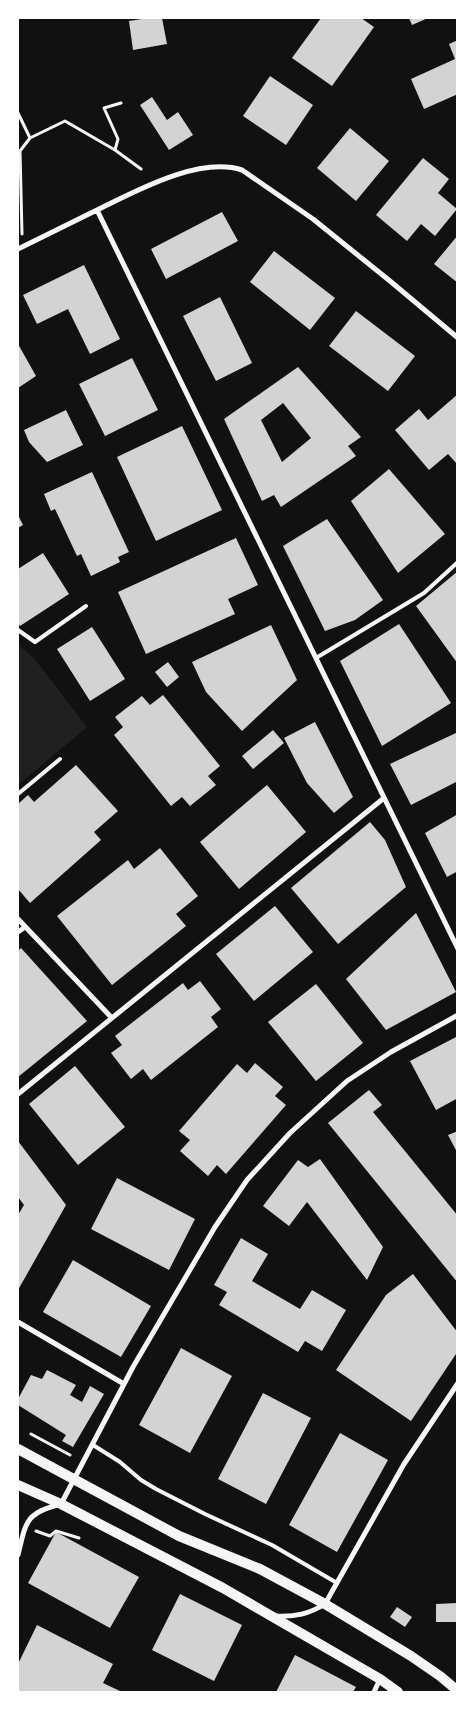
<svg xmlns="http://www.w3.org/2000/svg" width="475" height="1710" font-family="'Titillium Web',sans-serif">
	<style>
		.green { fill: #202020 }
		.building { fill: #d3d3d3; fill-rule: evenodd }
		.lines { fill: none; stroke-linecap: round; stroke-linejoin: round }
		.path { stroke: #f5f5f5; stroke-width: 3 }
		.service { stroke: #f5f5f5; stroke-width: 4 }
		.minor { stroke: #f5f5f5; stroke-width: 5 }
		.secondary { stroke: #f5f5f5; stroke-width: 10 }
	</style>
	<rect width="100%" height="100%" fill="#111"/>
	<!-- green -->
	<path class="green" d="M18 645 33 657 87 727 18 785Z"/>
	<!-- building -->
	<path class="building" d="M142 18H162L167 44 133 50 129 21 142 19Z
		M321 18H361L374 27 332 86 292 58Z
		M409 18H428L412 25Z
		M458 40V94L424 109 411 79 455 59 449 44Z
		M270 76 313 105 286 145 243 116Z
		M152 97 167 120 178 112 193 135 169 150 140 105Z
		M350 128 389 161 356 201 317 168Z
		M423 158 449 179 438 193 457 209 435 236 421 224 407 241 376 215Z
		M222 212 238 241 166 279 151 249Z
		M458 235V283L434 264Z
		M274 251 335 298 310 330 250 282Z
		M84 265 120 339 90 354 68 309 37 324 23 295Z
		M220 297 252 363 216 381 183 316Z
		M356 311 415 356 388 391 329 346Z
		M18 344 36 376 18 388Z
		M132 358 158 410 105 436 79 384Z
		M298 367 361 437 348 446 356 456 281 507 274 495 262 501 224 419ZM283 403 311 438 282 462 261 420Z
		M458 394V465L448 454 429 470 395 430 419 409 428 420Z
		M66 410 83 445 47 462 29 442 24 430Z
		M182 426 222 510 156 541 117 457Z
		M389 469 445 534 398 573 351 501Z
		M92 472 129 552 118 557 120 562 91 576 81 554 77 556 55 509 51 511 44 494Z
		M18 515 23 525 18 528Z
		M327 519 383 600 355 620 325 631 283 546Z
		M236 538 258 585 228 599 235 614 146 654 118 592Z
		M43 553 69 594 20 626 18 623V569Z
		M458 571V664L416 606Z
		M399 624 451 703 382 746 340 661Z
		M271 625 297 680 242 731 206 692 192 662Z
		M92 627 125 679 90 701 57 649Z
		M168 662 179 677 167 687 155 672Z
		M163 695 220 766 208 776 216 785 190 806 182 797 171 806 114 735 123 727 115 717 142 696 150 705Z
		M315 722 353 797 334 813 307 783 284 738Z
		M273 730 284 743 253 769 242 756Z
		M458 732V781L411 805 390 764Z
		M76 765 118 811 94 832 101 840 30 903 18 889V804L28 795 34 802Z
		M267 785 306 832 239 889 200 842Z
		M458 814V871L447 877 425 833Z
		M370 822 385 840 406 887 338 944 291 888Z
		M160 848 198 896 176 914 186 926 112 985 57 916 128 860 134 869Z
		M275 906 313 952 254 1001 216 954Z
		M416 913 456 992 386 1030 346 979Z
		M21 948 87 1021 18 1077V951Z
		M200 981 221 1009 211 1017 218 1027 151 1080 143 1069 131 1079 111 1053 122 1045 115 1036 183 983 188 990Z
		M316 984 363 1043 316 1081 268 1022Z
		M458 1036V1098L436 1110 410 1061Z
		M255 1063 283 1087 275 1096 286 1105 226 1174 217 1165 208 1176 180 1151 190 1140 179 1131 237 1064 247 1073Z
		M75 1066 125 1127 78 1165 29 1104Z
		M369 1090 382 1105 373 1112 458 1216V1283L328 1123Z
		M458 1131V1154L448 1135Z
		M18 1141 66 1205 18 1290V1215L24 1205 18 1197Z
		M320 1159 383 1247 367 1280 307 1202 289 1226 263 1206 298 1160 308 1167Z
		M117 1178 195 1219 169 1270 91 1229Z
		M241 1238 268 1254 252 1281 300 1309 312 1290 346 1310 322 1351 305 1341 298 1352 219 1305 227 1292 214 1285Z
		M73 1260 151 1306 121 1357 43 1312Z
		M413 1274 458 1333V1351L411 1421 336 1370 386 1295Z
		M181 1348 232 1376 190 1453 139 1425Z
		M47 1370 76 1385 70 1395 82 1402 90 1386 104 1394 73 1447 62 1441 66 1435 18 1405V1399L31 1375 42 1379Z
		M263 1393 311 1418 266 1504 218 1479Z
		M340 1433 388 1460 337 1552 289 1525Z
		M56 1532 139 1577 110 1628 28 1583Z
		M180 1594 242 1625 214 1681 152 1650Z
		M457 1603 458 1622H436V1604Z
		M397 1607 412 1617 405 1627 390 1617Z
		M37 1625 113 1664 103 1683 122 1692H18V1664Z
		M295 1655 356 1687 353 1692H276Z"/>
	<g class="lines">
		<!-- path -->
		<path class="path" d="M18 113 30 138
			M115 150 118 139 104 108 121 103
			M22 234 20 151 30 138 65 121 115 150 141 169
			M31 1434 70 1455
			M36 1531 50 1536 56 1531 79 1538"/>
		<!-- service -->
		<path class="service" d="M18 630 35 642 86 606
			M316 658 424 593 458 562
			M18 794 60 759
			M93 1445 120 1462 141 1480 156 1489 205 1514 272 1545 337 1583"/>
		<!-- minor -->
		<path class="minor" d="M97 210 458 949
			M18 249C44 236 71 223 97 210 136 191 199 156 242 170L313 219 390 281 458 338
			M18 919 111 1017
			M18 932 25 927
			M18 1094 384 798
			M18 1322 124 1384
			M18 1555C26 1522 25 1513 61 1504L133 1367 215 1227 247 1180 290 1133 347 1081 391 1052 458 1015
			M276 1616C295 1617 309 1614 325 1604L404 1464 458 1383
			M374 1692 380 1679"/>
		<!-- secondary -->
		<path class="secondary" d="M18 1449 179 1536 260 1569 325 1604 411 1656 440 1676 458 1691
			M18 1485 61 1504 223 1588 380 1679 398 1692"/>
	</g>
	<!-- border -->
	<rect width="475" height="1710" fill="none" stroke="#ffffff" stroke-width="38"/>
</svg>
